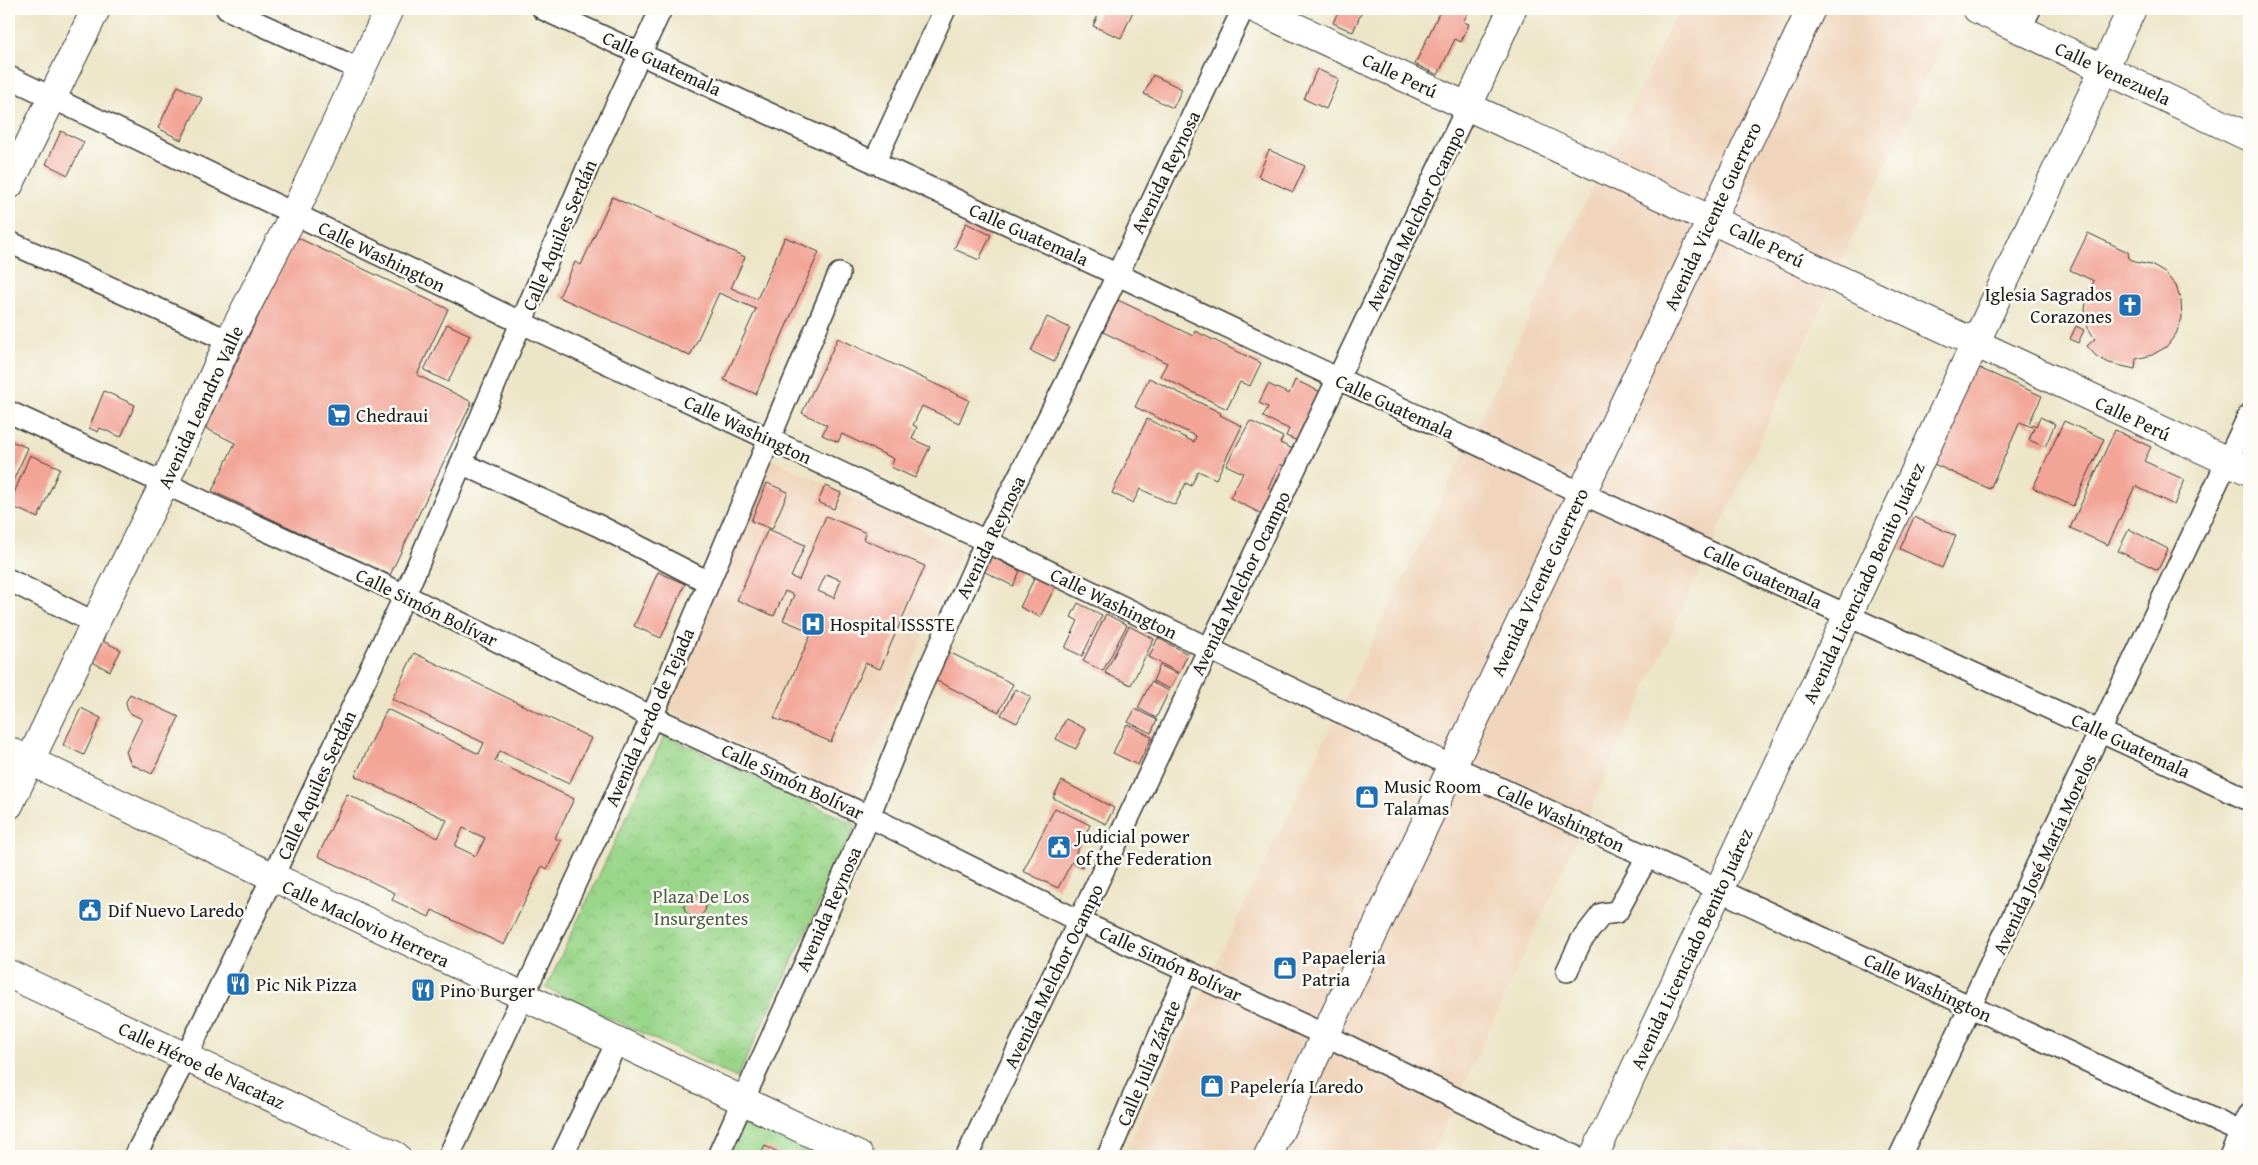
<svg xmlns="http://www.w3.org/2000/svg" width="2258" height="1165" font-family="'Gentium Book Plus',serif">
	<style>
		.built { fill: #f0d5bc }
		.park { fill: url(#park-crowns); stroke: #5b7953 }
		.building { fill: #f2a597; fill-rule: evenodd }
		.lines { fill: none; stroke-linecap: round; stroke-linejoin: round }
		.street-casing { stroke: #3b3a36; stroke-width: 24 }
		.secondary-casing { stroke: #3b3a36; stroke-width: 30 }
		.street { stroke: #fff; stroke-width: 21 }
		.secondary { stroke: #fff; stroke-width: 28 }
		.labels { text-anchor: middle; stroke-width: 5; stroke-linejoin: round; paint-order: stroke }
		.street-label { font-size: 19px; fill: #1c1c1c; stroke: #fdfcf7 }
		.poi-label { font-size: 19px; fill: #1c1c1c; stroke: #fdfcf7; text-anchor: start }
		.park-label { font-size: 19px; fill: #485d42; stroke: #fdfcf7 }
	</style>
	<defs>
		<pattern id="park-crowns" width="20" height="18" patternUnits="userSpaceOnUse" patternTransform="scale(1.25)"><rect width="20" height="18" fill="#9ad68a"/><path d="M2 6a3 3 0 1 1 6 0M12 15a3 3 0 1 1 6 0" fill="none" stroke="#84b776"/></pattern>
	</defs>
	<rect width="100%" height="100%" fill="#fdfcf7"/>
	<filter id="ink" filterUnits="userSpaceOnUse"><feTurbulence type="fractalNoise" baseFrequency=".02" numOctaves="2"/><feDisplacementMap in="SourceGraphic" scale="10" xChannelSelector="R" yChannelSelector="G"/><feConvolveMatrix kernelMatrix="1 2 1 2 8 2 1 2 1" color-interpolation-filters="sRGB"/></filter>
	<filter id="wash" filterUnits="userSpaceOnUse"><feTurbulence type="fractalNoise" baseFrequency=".0096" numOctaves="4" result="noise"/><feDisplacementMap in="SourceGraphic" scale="20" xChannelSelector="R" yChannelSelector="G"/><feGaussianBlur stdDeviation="1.12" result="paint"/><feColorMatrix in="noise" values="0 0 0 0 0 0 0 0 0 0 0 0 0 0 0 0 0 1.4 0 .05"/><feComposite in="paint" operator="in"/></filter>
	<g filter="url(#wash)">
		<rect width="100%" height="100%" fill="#ede5c7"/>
		<!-- built -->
		<path class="built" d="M1679 9H1958L1431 1156H1123Z
			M770 458 961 549 854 799 666 709Z
			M1734 1139 1771 1156H1726Z"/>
		<!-- park -->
		<path class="park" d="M665 735 856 825 737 1078 546 988Z
			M746 1113 839 1156H726Z"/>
		<g id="blocks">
			<!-- building -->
			<path class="building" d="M1101 9H1134L1121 38 1093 26Z
				M1339 9H1363L1353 32 1333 23Z
				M1441 9H1470L1463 22 1469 24 1461 42 1455 39 1438 75 1415 64Z
				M1317 69 1339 79 1326 109 1304 99Z
				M1153 75 1182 89 1173 108 1144 94Z
				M178 86 202 98 181 140 158 128Z
				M61 131 84 142 68 175 46 164Z
				M1269 150 1305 166 1293 192 1258 176Z
				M612 197 745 257 731 288 757 299 785 237 819 252 756 394 724 380 756 309 719 293 690 356 559 297 575 262 581 265Z
				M966 223 991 235 979 260 954 249Z
				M2088 233 2128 252 2129 258 2135 262 2151 265 2165 273 2176 286 2181 301 2182 318 2176 334 2166 347 2152 355 2136 359 2135 369 2109 363 2096 356 2087 346 2095 339 2087 326 2085 310 2087 295 2094 281 2070 270Z
				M296 237 448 309 417 375 472 402 390 575 212 491 235 443 205 428Z
				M1118 300 1193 336 1195 331 1261 363 1250 386 1240 382 1227 409 1160 376 1167 363 1103 332Z
				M1047 317 1070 328 1054 362 1031 351Z
				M447 324 470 335 448 382 424 370Z
				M2076 326 2084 330 2078 343 2070 339Z
				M838 338 969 400 959 423 922 406 913 425 917 427 912 439 930 447 915 478 891 467 894 459 842 434 838 442 822 435 827 425 802 413Z
				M1970 364 2042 396 2029 423 2036 426 2040 417 2055 424 2045 447 2029 440 2034 428 2020 422 1990 489 1927 461Z
				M1149 378 1221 413 1220 415 1242 426 1216 479 1198 471 1191 486 1186 483 1175 505 1140 489 1133 503 1112 493 1147 419 1194 442 1196 436 1135 407Z
				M1295 380 1323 393 1300 442 1286 436 1289 429 1263 417 1268 407 1259 403 1268 384 1289 394Z
				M104 391 135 405 121 437 100 428 98 432 89 428Z
				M1250 421 1283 437 1280 443 1293 449 1285 467 1280 464 1268 488 1278 492 1266 516 1230 498 1243 473 1226 465Z
				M2064 421 2104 439 2073 506 2033 488Z
				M2115 430 2151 447 2144 461 2185 480 2174 505 2135 486 2108 545 2070 528Z
				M9 440 28 448 12 483 9 481Z
				M30 455 60 468 38 518 9 505Z
				M767 483 788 492 772 529 751 521Z
				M825 486 841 493 834 509 818 502Z
				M826 516 866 533 863 539 925 566 880 669 865 663 831 742 774 718 812 632 783 620 794 595 785 591 774 616 737 600 768 529 805 545 791 577 799 580ZM826 574 841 580 834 598 818 591Z
				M1914 517 1956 536 1942 568 1900 549Z
				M2129 529 2168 549 2158 570 2118 551Z
				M986 554 1020 571 1013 586 979 569Z
				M658 572 685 584 661 638 634 626Z
				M1035 577 1055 587 1040 617 1020 607Z
				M1078 603 1102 615 1082 656 1065 648 1078 621 1071 617Z
				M1106 614 1127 625 1103 671 1083 661Z
				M1129 626 1154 639 1131 685 1105 673Z
				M1158 638 1188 654 1179 673 1149 657Z
				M101 640 121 650 110 671 90 661Z
				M947 651 1013 684 999 712 933 679Z
				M414 653 591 738 569 784 500 751 495 761 574 799 555 838 561 841 547 869 542 866 504 945 432 910 429 917 392 900 395 893 318 856 347 794 438 838 447 820 355 776 387 709 479 754 484 743 392 699ZM463 828 485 838 476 856 455 846Z
				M1160 665 1178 674 1170 689 1153 681Z
				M1151 682 1169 691 1156 718 1138 708Z
				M1015 689 1031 697 1017 723 1001 715Z
				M130 694 179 717 152 774 131 764 126 752 142 719 128 712 126 702Z
				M81 708 101 718 84 755 63 745Z
				M1135 709 1157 720 1151 733 1128 722Z
				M1066 719 1086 729 1076 749 1056 739Z
				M1127 724 1152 737 1138 765 1113 753Z
				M1062 781 1114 808 1106 824 1053 798Z
				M1055 808 1090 825 1076 853 1086 858 1082 867 1072 862 1058 888 1023 871Z
				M684 906a11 11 0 1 1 22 0a11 11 0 1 1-22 0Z
				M765 1146 787 1156H760Z"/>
		</g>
	</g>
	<g filter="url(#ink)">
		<use href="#blocks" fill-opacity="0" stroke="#3b3a36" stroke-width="1"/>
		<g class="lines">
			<!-- street casing -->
			<g class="street-casing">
				<path id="street" d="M227 9 361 70
					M543 9 1116 274 1581 493 2249 800
					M2020 29 2030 9
					M9 77 522 323 986 541 1452 766 2249 1136
					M874 163 945 9
					M9 242 229 341
					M9 412 359 573 652 717 868 816 1079 921 1325 1035 1574 1156
					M461 463 599 526 708 582
					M9 580 95 623
					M1567 971 1581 941 1602 914 1617 912 1647 857
					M135 1156 186 1057 272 878 405 595 589 164 661 9
					M449 1156 652 717 839 274
					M562 1156 617 1042
					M718 1156 811 950 865 826 918 694 986 541 1067 381 1243 9
					M967 1156 1468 106
					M1108 1156 1187 971
					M1900 1156 2249 415
					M2230 1156 2249 1115"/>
			</g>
			<!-- secondary casing -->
			<g class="secondary-casing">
				<path id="secondary" d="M1256 9C1588 161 1919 316 2249 471
					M1977 9 2249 137
					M1468 106 1512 9
					M9 185 96 9
					M9 751 859 1156
					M9 805 95 623 165 482 229 341 294 214 389 9
					M9 974 396 1156
					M1268 1156 1811 9
					M1594 1156 2132 9"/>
			</g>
			<!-- street -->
			<use href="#street" class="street"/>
			<!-- secondary -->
			<use href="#secondary" class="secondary"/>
		</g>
	</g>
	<!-- icons -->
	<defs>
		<g id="church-square" transform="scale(1.25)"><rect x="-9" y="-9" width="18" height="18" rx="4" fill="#1f6fb2" stroke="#fdfcf7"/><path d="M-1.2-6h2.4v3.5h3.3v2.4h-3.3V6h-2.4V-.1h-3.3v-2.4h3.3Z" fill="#fff"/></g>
		<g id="supermarket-square" transform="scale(1.25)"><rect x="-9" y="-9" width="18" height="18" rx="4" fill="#1f6fb2" stroke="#fdfcf7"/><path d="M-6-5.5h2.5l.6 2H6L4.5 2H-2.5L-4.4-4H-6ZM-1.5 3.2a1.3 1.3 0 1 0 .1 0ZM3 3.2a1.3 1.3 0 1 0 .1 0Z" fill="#fff"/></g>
		<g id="hospital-square" transform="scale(1.25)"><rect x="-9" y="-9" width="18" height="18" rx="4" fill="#1f6fb2" stroke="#fdfcf7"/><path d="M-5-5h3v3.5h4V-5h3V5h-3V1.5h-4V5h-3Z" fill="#fff"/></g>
		<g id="shop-square" transform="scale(1.25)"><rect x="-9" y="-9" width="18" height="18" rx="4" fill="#1f6fb2" stroke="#fdfcf7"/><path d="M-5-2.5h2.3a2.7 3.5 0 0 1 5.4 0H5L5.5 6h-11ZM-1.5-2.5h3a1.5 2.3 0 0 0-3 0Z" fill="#fff"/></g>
		<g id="civic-square" transform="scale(1.25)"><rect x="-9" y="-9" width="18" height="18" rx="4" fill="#1f6fb2" stroke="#fdfcf7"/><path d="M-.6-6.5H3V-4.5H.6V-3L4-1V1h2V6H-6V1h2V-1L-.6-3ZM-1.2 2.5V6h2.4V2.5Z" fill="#fff"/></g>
		<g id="restaurant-square" transform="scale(1.25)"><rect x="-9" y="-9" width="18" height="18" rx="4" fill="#1f6fb2" stroke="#fdfcf7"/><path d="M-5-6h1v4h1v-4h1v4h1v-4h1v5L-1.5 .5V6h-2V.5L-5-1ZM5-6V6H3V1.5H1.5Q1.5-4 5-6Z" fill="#fff"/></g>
	</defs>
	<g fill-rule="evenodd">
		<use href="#church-square" x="2130" y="305"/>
		<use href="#supermarket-square" x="339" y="415"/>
		<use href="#hospital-square" x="813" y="624"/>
		<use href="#shop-square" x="1367" y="797"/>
		<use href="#civic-square" x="1059" y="847"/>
		<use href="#civic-square" x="90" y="910"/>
		<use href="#shop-square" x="1285" y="968"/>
		<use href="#restaurant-square" x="238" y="984"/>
		<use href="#restaurant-square" x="423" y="990"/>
		<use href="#shop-square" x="1212" y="1086"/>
	</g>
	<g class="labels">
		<!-- street labels -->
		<g class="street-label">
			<text transform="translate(662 63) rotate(25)" y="7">Calle Guatemala</text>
			<text transform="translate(2113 73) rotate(25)" y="7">Calle Venezuela</text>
			<text transform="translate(1400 75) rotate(25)" y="7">Calle Perú</text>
			<text transform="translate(1165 172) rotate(-64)" y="7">Avenida Reynosa</text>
			<text transform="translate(1712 216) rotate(-65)" y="7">Avenida Vicente Guerrero</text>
			<text transform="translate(1415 218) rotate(-64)" y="7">Avenida Melchor Ocampo</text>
			<text transform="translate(1029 234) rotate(24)" y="7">Calle Guatemala</text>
			<text transform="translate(559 235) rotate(-67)" y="7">Calle Aquiles Serdán</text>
			<text transform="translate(1767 244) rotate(26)" y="7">Calle Perú</text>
			<text transform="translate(382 256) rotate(26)" y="7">Calle Washington</text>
			<text transform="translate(1395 406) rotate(25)" y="7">Calle Guatemala</text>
			<text transform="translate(200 407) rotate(-65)" y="7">Avenida Leandro Valle</text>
			<text transform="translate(2133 418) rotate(25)" y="7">Calle Perú</text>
			<text transform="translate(748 429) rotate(25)" y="7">Calle Washington</text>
			<text transform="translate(990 537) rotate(-64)" y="7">Avenida Reynosa</text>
			<text transform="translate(1763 576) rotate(25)" y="7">Calle Guatemala</text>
			<text transform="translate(1539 582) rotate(-65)" y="7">Avenida Vicente Guerrero</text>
			<text transform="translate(1240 583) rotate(-64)" y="7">Avenida Melchor Ocampo</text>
			<text transform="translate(1863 583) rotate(-65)" y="7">Avenida Licenciado Benito Juárez</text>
			<text transform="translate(1114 603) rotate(26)" y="7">Calle Washington</text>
			<text transform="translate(427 607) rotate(26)" y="7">Calle Simón Bolívar</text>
			<text transform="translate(649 717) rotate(-66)" y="7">Avenida Lerdo de Tejada</text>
			<text transform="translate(2131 745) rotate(25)" y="7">Calle Guatemala</text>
			<text transform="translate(793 781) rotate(25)" y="7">Calle Simón Bolívar</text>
			<text transform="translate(316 785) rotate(-65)" y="7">Calle Aquiles Serdán</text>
			<text transform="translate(1561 817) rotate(25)" y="7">Calle Washington</text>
			<text transform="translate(2044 854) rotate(-65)" y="7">Avenida José María Morelos</text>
			<text transform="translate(828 909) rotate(-66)" y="7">Avenida Reynosa</text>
			<text transform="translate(366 923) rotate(25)" y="7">Calle Maclovio Herrera</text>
			<text transform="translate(1691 949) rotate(-65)" y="7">Avenida Licenciado Benito Juárez</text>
			<text transform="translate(1171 963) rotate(25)" y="7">Calle Simón Bolívar</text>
			<text transform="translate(1053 976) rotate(-64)" y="7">Avenida Melchor Ocampo</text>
			<text transform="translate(1928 987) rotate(25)" y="7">Calle Washington</text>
			<text transform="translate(1148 1063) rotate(-67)" y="7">Calle Julia Zárate</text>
			<text transform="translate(202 1065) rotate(25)" y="7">Calle Héroe de Nacataz</text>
		</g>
		<!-- poi labels -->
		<g class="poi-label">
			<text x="2112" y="301" text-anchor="end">Iglesia Sagrados<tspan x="2112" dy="22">Corazones</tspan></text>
			<text x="356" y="422">Chedraui</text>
			<text x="830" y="631">Hospital ISSSTE</text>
			<text x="1384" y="793">Music Room<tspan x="1384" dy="22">Talamas</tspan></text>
			<text x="1076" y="843">Judicial power<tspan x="1076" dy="22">of the Federation</tspan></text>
			<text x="108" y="917">Dif Nuevo Laredo</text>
			<text x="1302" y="964">Papaeleria<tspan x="1302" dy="22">Patria</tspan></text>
			<text x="256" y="991">Pic Nik Pizza</text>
			<text x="440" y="997">Pino Burger</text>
			<text x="1230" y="1093">Papelería Laredo</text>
		</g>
		<!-- park labels -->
		<g class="park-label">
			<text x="701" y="903">Plaza De Los<tspan x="701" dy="22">Insurgentes</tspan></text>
		</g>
	</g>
	<!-- margin -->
	<rect width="2258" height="1165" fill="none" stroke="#fdfcf7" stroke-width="30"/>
</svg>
